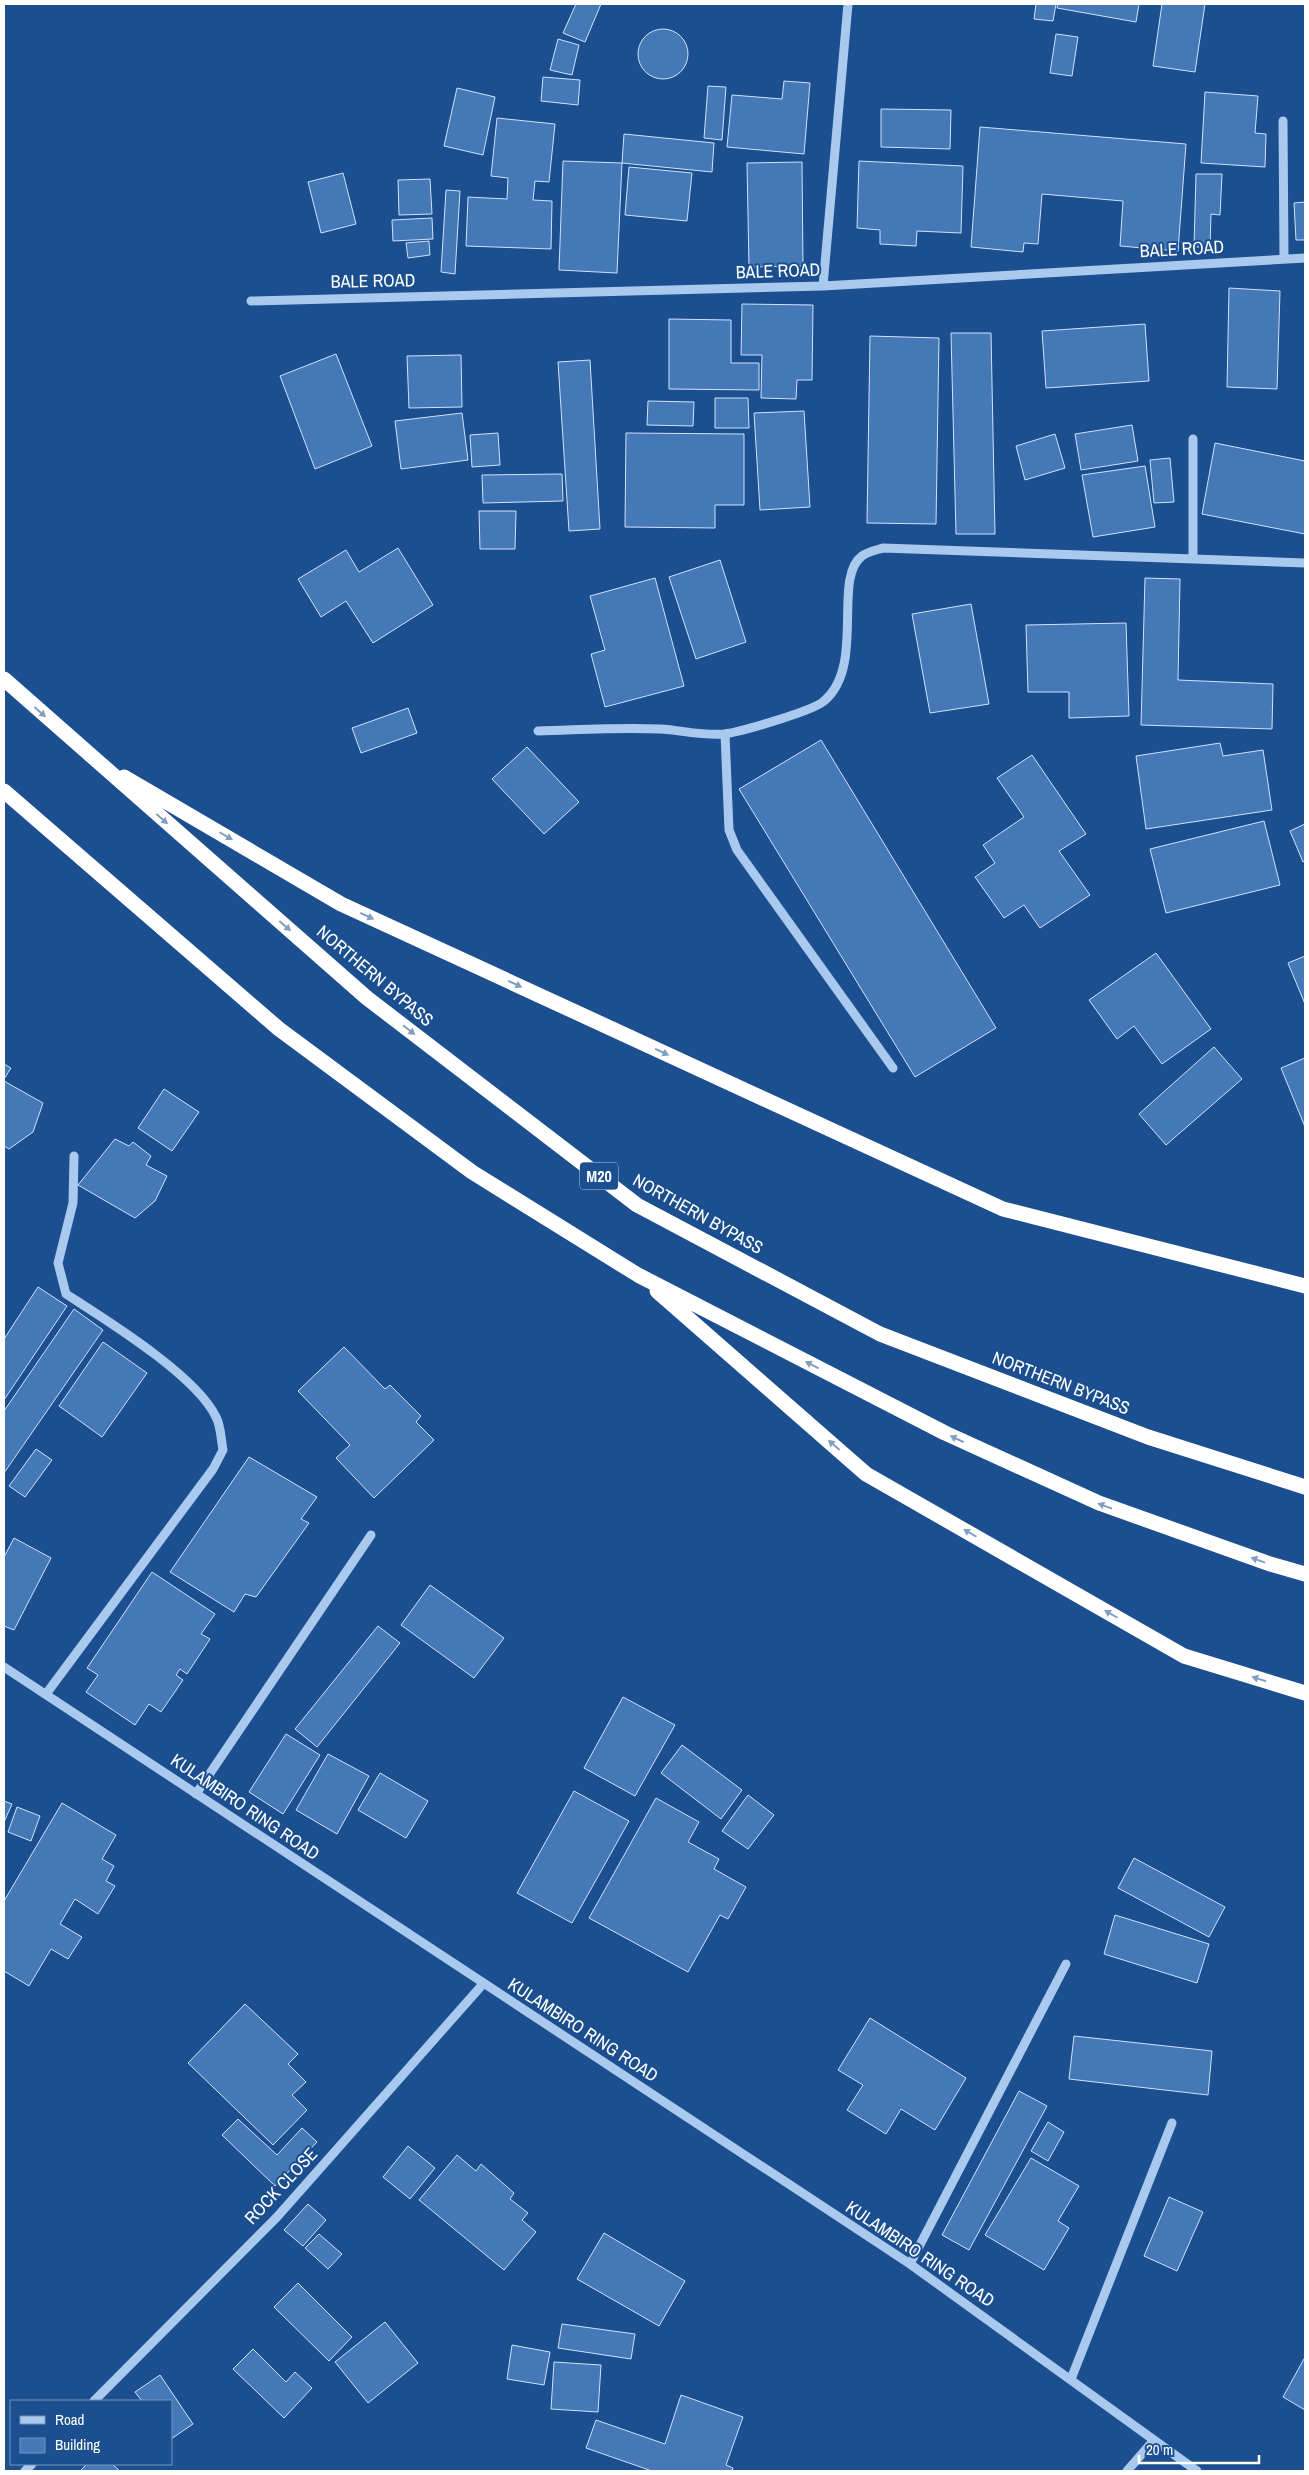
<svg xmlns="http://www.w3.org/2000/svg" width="1309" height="2475" font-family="'Archivo Narrow',sans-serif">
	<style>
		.building { fill: #4478b7; stroke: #cfe3fa }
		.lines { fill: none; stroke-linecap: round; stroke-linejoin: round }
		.minor { stroke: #a9c9ee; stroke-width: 9 }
		.highway { stroke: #fff; stroke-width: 15 }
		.oneway { fill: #829ec1 }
		.labels { text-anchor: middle; stroke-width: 4; stroke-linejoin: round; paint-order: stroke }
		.shield { fill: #1b4f8f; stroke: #bbcadd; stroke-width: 1 }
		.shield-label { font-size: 16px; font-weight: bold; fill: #fff }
		.street-label { font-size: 18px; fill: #fff; stroke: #1b4f8f }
	</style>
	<rect width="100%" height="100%" fill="#1b4f8f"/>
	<!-- building -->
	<path class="building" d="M576 4H601L585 42 563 33Z
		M1036 4H1056L1053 21 1034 19Z
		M1058 4H1139L1136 22 1057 8Z
		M1162 4H1205L1195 72 1153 66Z
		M638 54a25 25 0 1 1 50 0a25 25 0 1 1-50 0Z
		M1056 34 1078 37 1072 76 1050 73Z
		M558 39 579 45 572 75 550 70Z
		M543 77 580 80 578 105 541 101Z
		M784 81 810 83 804 154 727 147 732 95 782 99Z
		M708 86 726 87 722 140 704 138Z
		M457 88 495 97 483 155 444 146Z
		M1205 92 1258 96 1255 133 1266 134 1265 167 1201 163Z
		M881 109 951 110 950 149 881 147Z
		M497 118 555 124 549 182 535 181 533 200 552 201 551 249 466 246 468 197 507 199 508 178 491 176Z
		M980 127 1186 144 1178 251 1120 246 1123 201 1042 194 1038 244 1024 243 1023 252 971 247Z
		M624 134 714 143 712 172 622 163Z
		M563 161 622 163 617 273 559 270Z
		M859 161 963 166 961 233 917 231 916 246 880 244V230L857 228Z
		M802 162 803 266 749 267 747 163Z
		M629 167 692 173 687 221 625 215Z
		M343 173 356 224 321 233 308 182Z
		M1196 174H1222L1220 215 1211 214 1210 247H1194Z
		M430 179 432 214 399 215 398 180Z
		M446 190 460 191 455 274 441 272Z
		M1305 202V240H1296L1294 203Z
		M432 218 433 239 393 241 392 220Z
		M429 241 430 255 408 258 406 243Z
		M1229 288 1280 291 1277 389 1227 387Z
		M742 304 813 305 812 380H797L796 399 761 398 762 355H741Z
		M669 319 731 320V363H759V390L669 389Z
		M1145 324 1149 381 1046 388 1042 331Z
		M951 333H991L995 534H956Z
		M870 336 939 338 936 524 867 523Z
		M336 354 372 446 315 469 280 376Z
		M461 355 462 407 409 408 407 356Z
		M590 360 600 529 569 531 558 362Z
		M715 398H748L749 428H715Z
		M648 401 694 402 693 426 647 425Z
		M804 411 810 507 760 510 754 413Z
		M462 413 468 460 401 469 395 421Z
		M1132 425 1138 461 1081 470 1075 434Z
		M498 433 500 465 472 467 470 435Z
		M626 433 744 434V505H715V528L625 527Z
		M1055 434 1065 468 1025 480 1016 446Z
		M1215 443 1305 461V534L1202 514Z
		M1170 458 1174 502 1154 503 1150 460Z
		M1145 466 1155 527 1093 537 1082 475Z
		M562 474 563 501 483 503 482 475Z
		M479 511H516L515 549H480Z
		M398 548 433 605 373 643 346 601 321 617 298 579 346 550 359 572Z
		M720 560 746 642 696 659 669 577Z
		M655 578 684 686 605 707 591 654 605 650 590 596Z
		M1145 578 1180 579 1178 680 1273 684 1272 729 1141 725Z
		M971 604 989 704 930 713 912 614Z
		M1126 623 1129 716 1069 718V692H1028L1026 625Z
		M408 708 417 733 361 753 352 728Z
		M821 740 996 1028 915 1077 739 789Z
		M1220 743 1223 756 1263 750 1272 810 1146 829 1136 756Z
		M527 747 579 802 544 834 492 779Z
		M1032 755 1086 834 1059 851 1090 895 1040 928 1024 905 1004 918 975 877 995 863 983 845 1024 817 997 778Z
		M1264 821 1280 885 1166 913 1150 849Z
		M1305 824V861L1303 862 1290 831Z
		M1156 953 1211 1029 1162 1064 1134 1026 1117 1039 1089 1000Z
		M1305 956V1004L1288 963Z
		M1214 1047 1242 1079 1166 1145 1139 1114Z
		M1305 1058V1127L1281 1068Z
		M4 1064 11 1068 4 1079Z
		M4 1081 43 1103 33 1132 9 1149 4 1146Z
		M164 1089 199 1112 172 1151 138 1128Z
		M115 1139 129 1146 133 1142 151 1156 146 1165 167 1176 155 1201 135 1218 78 1185Z
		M38 1287 67 1306 4 1400V1339Z
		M74 1309 103 1330 4 1473V1411Z
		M103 1342 147 1373 102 1437 59 1406Z
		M344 1347 385 1389 390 1385 421 1416 416 1422 434 1440 374 1498 336 1458 350 1445 298 1391Z
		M36 1449 52 1460 25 1497 9 1486Z
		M249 1457 317 1497 301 1519 309 1523 256 1597 245 1594 234 1612 170 1572Z
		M14 1538 51 1558 14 1630 4 1626V1557Z
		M152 1572 215 1614 201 1634 210 1639 187 1674 180 1669 176 1675 183 1680 161 1712 149 1704 135 1725 86 1692 98 1675 87 1668Z
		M430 1585 504 1638 474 1678 401 1625Z
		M378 1626 400 1643 317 1747 295 1729Z
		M623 1697 675 1725 635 1796 584 1768Z
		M286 1734 320 1755 283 1814 249 1792Z
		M682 1745 742 1790 721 1819 661 1773Z
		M328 1754 369 1776 337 1834 296 1810Z
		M380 1773 428 1801 406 1838 358 1810Z
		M574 1791 629 1821 572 1923 517 1893Z
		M748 1795 774 1815 748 1849 722 1831Z
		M656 1798 699 1822 688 1842 719 1859 714 1869 746 1887 728 1919 720 1915 688 1972 589 1918Z
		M4 1801 12 1804 4 1822Z
		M62 1803 116 1835 102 1859 114 1866 106 1881 115 1886 98 1914 75 1899 60 1924 82 1937 68 1959 51 1949 29 1986 4 1971V1901Z
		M17 1807 40 1816 31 1841 8 1832Z
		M1134 1858 1225 1907 1209 1937 1118 1888Z
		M1115 1915 1209 1944 1197 1983 1104 1954Z
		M245 2004 298 2054 288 2064 306 2082 292 2095 307 2110 273 2145 188 2063Z
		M870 2018 966 2078 935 2130 901 2109 886 2134 847 2110 863 2085 838 2070Z
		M1074 2036 1212 2051 1208 2095 1069 2079Z
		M1019 2091 1047 2106 969 2250 942 2235Z
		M238 2119 277 2155 302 2128 317 2142 275 2186 222 2135Z
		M1048 2122 1064 2132 1048 2161 1031 2151Z
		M408 2146 435 2168 410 2199 383 2177Z
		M457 2155 476 2171 481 2164 514 2193 510 2199 528 2213 522 2220 536 2232 504 2270 419 2200Z
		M1031 2158 1079 2186 1058 2221 1069 2228 1044 2270 985 2235Z
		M1169 2197 1203 2212 1177 2271 1144 2256Z
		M308 2204 326 2220 303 2246 284 2230Z
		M604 2233 685 2281 659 2326 577 2279Z
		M319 2234 342 2254 328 2269 305 2248Z
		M298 2283 352 2337 329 2361 274 2307Z
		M385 2322 418 2363 368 2403 335 2362Z
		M562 2324 635 2334 631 2359 558 2348Z
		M512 2345 550 2352 544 2385 507 2379Z
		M253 2349 286 2382 295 2372 312 2388 284 2418 233 2369Z
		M1305 2357V2410L1283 2397Z
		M554 2362 601 2365 598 2412 551 2409Z
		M160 2375 193 2424 171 2439V2401H142L135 2392Z
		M681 2395 743 2417 726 2465 733 2468 732 2471H652L586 2448 596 2420 665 2444Z
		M87 2464H112L120 2471H80Z"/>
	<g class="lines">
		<!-- minor -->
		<path class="minor" d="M1283 121 1284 259
			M823 286 848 4
			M251 301 823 286 1305 258
			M1193 559V439
			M538 731C578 730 619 727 660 729 681 730 702 736 724 734 740 732 813 711 824 701 866 666 832 578 862 556 867 552 877 550 883 548L1305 563
			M725 734 729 830 737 850 893 1068
			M4 1667 910 2264 1197 2471
			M46 1694 213 1469 223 1450C221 1440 221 1426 216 1417 196 1375 106 1320 66 1294L58 1263 73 1203 74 1156
			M196 1794 371 1535
			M910 2264 1066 1964
			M1071 2379 1172 2123
			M94 2401 277 2217 483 1984
			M25 2471 32 2464
			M1127 2471 1154 2440"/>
		<!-- highway -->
		<path class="highway" d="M4 679 367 998 637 1205 880 1334 1148 1437 1305 1487
			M124 777 341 904 1003 1209 1305 1286
			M4 791 279 1029 472 1172 638 1275 945 1433 1099 1503 1270 1564 1305 1574
			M657 1291 866 1474 1184 1656 1305 1693"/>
	</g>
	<!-- one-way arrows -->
	<defs><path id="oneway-solid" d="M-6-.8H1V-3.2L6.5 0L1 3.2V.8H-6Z" transform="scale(1.25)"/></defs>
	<g class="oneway">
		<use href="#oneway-solid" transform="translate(40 712) rotate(41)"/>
		<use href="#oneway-solid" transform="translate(162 819) rotate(41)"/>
		<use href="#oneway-solid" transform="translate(226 836) rotate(30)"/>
		<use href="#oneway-solid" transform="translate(367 916) rotate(25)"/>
		<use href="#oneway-solid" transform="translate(285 926) rotate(41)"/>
		<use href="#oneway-solid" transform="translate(515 984) rotate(25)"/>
		<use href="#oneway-solid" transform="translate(409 1030) rotate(38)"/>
		<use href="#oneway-solid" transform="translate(662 1052) rotate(25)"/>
		<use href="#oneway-solid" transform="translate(812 1365) rotate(-153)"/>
		<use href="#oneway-solid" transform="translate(957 1439) rotate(-155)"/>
		<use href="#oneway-solid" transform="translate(834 1445) rotate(-139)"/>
		<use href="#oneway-solid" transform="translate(1105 1506) rotate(-160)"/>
		<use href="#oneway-solid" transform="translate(970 1533) rotate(-150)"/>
		<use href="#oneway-solid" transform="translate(1258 1560) rotate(-160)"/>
		<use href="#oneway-solid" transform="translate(1111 1614) rotate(-150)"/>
		<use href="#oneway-solid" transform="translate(1259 1679) rotate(-163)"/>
	</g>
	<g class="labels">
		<!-- shield labels -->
		<rect class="shield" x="580" y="1162.5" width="38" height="27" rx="4"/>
		<g class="shield-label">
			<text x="599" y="1182">M20</text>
		</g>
		<!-- street labels -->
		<g class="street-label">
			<text transform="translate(1182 249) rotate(-3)" y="6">BALE ROAD</text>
			<text transform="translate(778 271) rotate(-2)" y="6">BALE ROAD</text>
			<text transform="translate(373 281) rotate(-1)" y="6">BALE ROAD</text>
			<text transform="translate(375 976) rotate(40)" y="6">NORTHERN BYPASS</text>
			<text transform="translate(698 1214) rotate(29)" y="6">NORTHERN BYPASS</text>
			<text transform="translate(1061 1383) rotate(21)" y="6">NORTHERN BYPASS</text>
			<text transform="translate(245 1807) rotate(34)" y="6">KULAMBIRO RING ROAD</text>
			<text transform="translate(583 2030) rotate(33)" y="6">KULAMBIRO RING ROAD</text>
			<text transform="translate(281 2186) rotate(-47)" y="6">ROCK CLOSE</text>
			<text transform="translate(920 2254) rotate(34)" y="6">KULAMBIRO RING ROAD</text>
		</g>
	</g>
	<!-- border -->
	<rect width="1309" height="2475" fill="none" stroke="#ffffff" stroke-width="10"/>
	<!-- legend -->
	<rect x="10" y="2400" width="162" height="65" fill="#1b4f8f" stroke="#7695bc"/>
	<rect x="20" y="2416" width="25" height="8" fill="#a9c9ee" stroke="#7695bc"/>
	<text x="55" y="2425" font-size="15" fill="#ffffff">Road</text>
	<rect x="20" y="2438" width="25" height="15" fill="#4478b7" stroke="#7695bc"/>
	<text x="55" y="2450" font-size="15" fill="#ffffff">Building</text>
	<!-- scale -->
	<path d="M1139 2455v8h120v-8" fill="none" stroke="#ffffff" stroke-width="2.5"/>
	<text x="1146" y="2455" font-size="15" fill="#ffffff" stroke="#1b4f8f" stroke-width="4" paint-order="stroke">20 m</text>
</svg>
